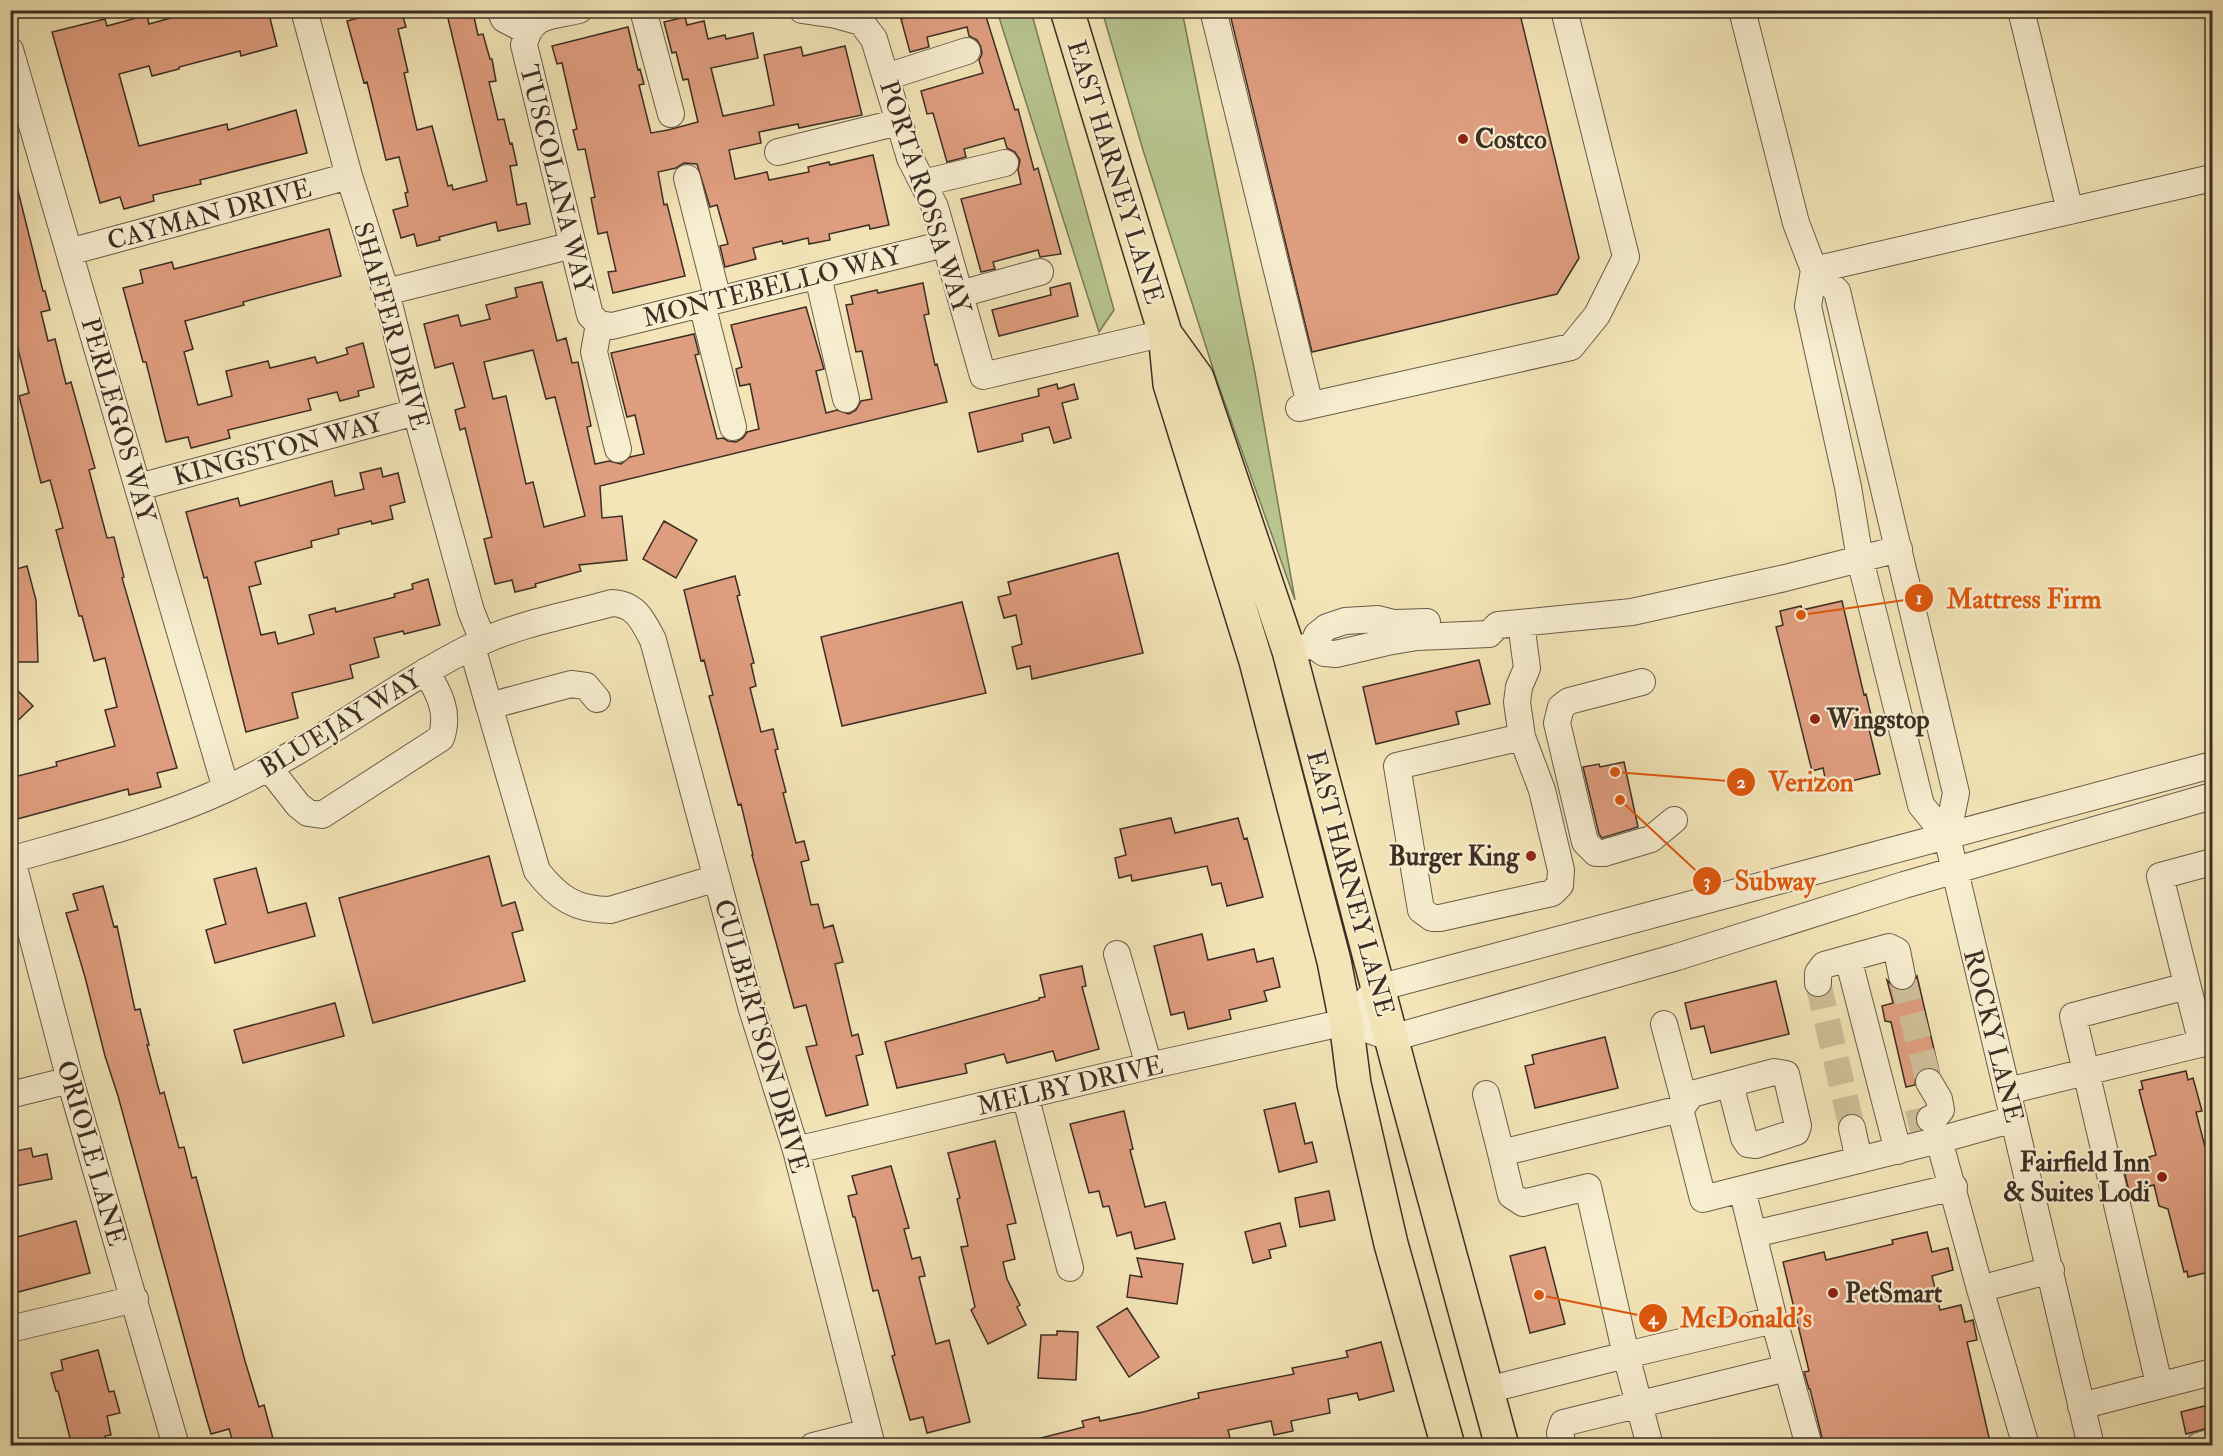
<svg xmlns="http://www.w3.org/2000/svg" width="2223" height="1456" font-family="'IM FELL Double Pica',serif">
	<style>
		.green { fill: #b8c590; stroke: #7a7a5a; stroke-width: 1.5 }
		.building { fill: #e09e80; stroke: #3d2e25; stroke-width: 1.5; fill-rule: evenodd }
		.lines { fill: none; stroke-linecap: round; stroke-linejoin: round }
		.minor-tunnel { stroke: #cfc09a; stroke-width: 26; stroke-dasharray: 26 13; stroke-linecap: butt }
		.minor-casing { stroke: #6a5c4a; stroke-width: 28 }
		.major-casing { stroke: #3d2e25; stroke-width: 36 }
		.minor { stroke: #f7eed0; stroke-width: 26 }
		.major { stroke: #f3e5b7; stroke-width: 33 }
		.poi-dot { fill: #8f2418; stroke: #f7eed0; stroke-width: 2 }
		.labels { text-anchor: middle; stroke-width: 4.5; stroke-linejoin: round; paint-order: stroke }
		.poi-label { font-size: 26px; font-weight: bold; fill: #3d2e25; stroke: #f7eed0; text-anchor: start }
		.street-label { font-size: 26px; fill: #3d2e25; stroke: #f7eed0 }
		.leader { fill: none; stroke: #df570d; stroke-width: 2 }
		.callout-dot { fill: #df570d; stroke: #f7eed0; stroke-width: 2 }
		.mark-label { font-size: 18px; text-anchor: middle; font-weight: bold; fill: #fff }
		.callout-label { font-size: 27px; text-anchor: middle; font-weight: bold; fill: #df570d; stroke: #f7eed0; stroke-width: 4.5; stroke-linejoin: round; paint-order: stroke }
	</style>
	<rect width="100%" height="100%" fill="#f3e5b7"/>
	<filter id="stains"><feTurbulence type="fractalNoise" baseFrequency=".00333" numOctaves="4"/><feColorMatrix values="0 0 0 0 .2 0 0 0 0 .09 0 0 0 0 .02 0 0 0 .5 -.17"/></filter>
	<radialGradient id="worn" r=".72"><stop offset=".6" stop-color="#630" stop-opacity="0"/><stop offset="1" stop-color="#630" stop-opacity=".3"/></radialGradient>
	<!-- green -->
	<path class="green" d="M997 11H1031L1114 310 1099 332Z
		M1102 11H1182L1255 373 1295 600 1217 381 1143 150Z"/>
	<!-- building -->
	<path class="building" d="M199 10H268L277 46 241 56 240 51 179 67V69L152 76 149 66 119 74 139 146 227 124 228 130 296 110 307 153 200 180 201 184 153 195 154 201 124 209 120 197 100 203 52 32 105 19 107 26 147 15 149 24Z
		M365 10H401L406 27 398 29 408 72 404 73 417 130 432 126 448 186 452 185 453 190 487 181 446 10H468L470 18 474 17 478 35 483 34 490 59H492L496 81 489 82 498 120 504 119 510 144 512 143 517 165 510 166 517 205 526 203 530 224 498 231 496 222 439 237 440 240 417 246 414 234 401 238 393 210 408 206 405 193 408 192 399 157 386 160 367 82 364 83 347 21 366 16Z
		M933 10H984L1015 110 1018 109 1034 170 1038 168 1061 254 1040 257 1038 250 993 262 995 269 981 272 961 199 1021 184 1018 170 1020 160 1015 152 1007 148 1004 138 964 149 966 157 947 162 933 113 927 114 921 91 983 73 979 60 982 54 981 47 977 40 969 36 967 27 927 37 929 47 910 52 901 19Z
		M1229 10H1519L1579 258 1557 294 1312 352Z
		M685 17 687 25 704 21 708 39 725 35 726 39 753 33 758 58 711 68 723 116 774 105 764 55 801 47 803 56 845 46 862 115 799 128 798 124 759 132 761 143 729 150 735 179 767 172 769 180 809 172 808 167 829 162 830 165 873 155 889 225 870 229 869 225 829 234 830 240 809 244 808 238 783 244 782 241 753 248 756 259 725 267 720 246 728 244 717 205 710 207 697 164 684 163 676 168 658 172 664 205 667 204 685 276 613 293 608 272 616 271 607 232 598 234 591 198 595 197 585 149 578 150 573 130 577 129 562 63 557 64 552 46 628 27 638 70 640 69 644 84 639 85 651 133 668 130 698 122 688 79 683 80 676 52 672 53 664 22Z
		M10 183H16L43 291H45L50 310 41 312 48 341 55 339 66 384 71 382 95 468 89 470 107 538 114 537 124 577 122 578 177 768 157 773 161 787 129 795 128 789 10 821V778L57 766 56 762 115 746 105 710 117 707 105 658 94 661 82 616H79L56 530 63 528 50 480 41 483 19 396 29 393 16 341 10 343Z
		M329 229 341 276 243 302 244 305 185 321 193 349 184 352 198 405 232 396 226 371 268 361 270 368 315 357 317 363 348 354 346 348 363 343 374 387 358 391 359 396 340 401 337 392 308 399 311 410 228 430 230 438 191 448 188 437 166 442 146 362H143L123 288 143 283 140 270 172 262 174 269Z
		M542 282 557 341 566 338 572 363 578 362 591 426 587 427 595 464 609 461 621 464 630 457 644 454 635 415 627 417 611 353 694 334 699 354 695 355 717 439 723 438 728 441 736 442 743 438 747 432 759 429 750 384 740 386 736 369 742 367 731 325 806 307 824 369 816 371 826 413 837 410 849 414 856 410 861 401 872 399 862 351 856 352 846 305 853 304 851 296 877 290 878 293 923 283 929 314 924 315 935 365 937 364 947 402 600 486 602 518 622 516 627 560 579 565 581 571 535 584 536 587 515 592 512 580 495 584 484 539 492 537 465 428 460 430 455 410 465 407 453 363 435 368 424 324 458 315 461 326 490 319 486 305 517 297 515 288ZM533 350 546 399 555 397 585 516 544 527 533 482 526 484 506 396 493 399 484 362Z
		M1070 283 1078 316 999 336 992 310 1051 295 1050 288Z
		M1057 384 1058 389 1074 384 1078 399 1062 403 1071 438 1054 443 1049 427 1022 434 1023 441 978 452 969 413 1039 396 1038 389Z
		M381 468 383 477 398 473 405 502 390 506 393 519 372 524 371 521 338 529 339 534 311 541 312 547 255 562 261 584 249 587 261 635 275 632 278 644 314 634 309 615 335 608 336 612 395 597 394 594 413 589 412 584 428 579 440 625 404 634 403 631 374 638 379 657 350 665 353 678 292 693 298 718 246 732 207 577 204 578 186 512 238 498 240 506 332 481 335 496 364 489 360 473Z
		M664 521 697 540 676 578 643 559Z
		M1118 553 1143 653 1032 679 1030 666 1017 669 1012 647 1022 644 1016 615 1004 618 998 597 1011 594 1008 582Z
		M27 566 36 600 38 662H10V571Z
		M735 576 740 595 737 596 754 663 751 664 756 686 750 688 761 732 773 729 778 749 775 750 786 792 783 793 796 843 804 841 809 860 801 862 811 905 818 904 824 928 833 925 843 962 835 964 852 1036 858 1034 863 1054 856 1056 868 1105 826 1116 806 1047 817 1045 806 1005 794 1008 752 855H753L741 804 738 805 715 718 709 696 713 695 704 660 701 661 684 590Z
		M1842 601 1864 695 1866 694 1872 719 1867 721 1880 774 1827 787 1823 768 1812 771 1776 627 1783 625 1780 611 1801 606 1802 610Z
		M962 602 986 693 842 726 821 637Z
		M1479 660 1490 704 1456 712 1459 724 1376 744 1363 687Z
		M10 683 33 706 10 728Z
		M1624 762 1638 827 1602 838 1599 834 1583 767 1599 764 1600 767Z
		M1171 818 1175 833 1238 818 1244 839 1247 838 1263 897 1227 906 1221 883 1212 885 1207 866 1132 881 1131 875 1119 878 1115 858 1126 855 1120 829Z
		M489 856 502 906 515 902 523 930 512 933 525 981 373 1023 339 898Z
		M256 868 268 913 306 903 315 936 215 963 206 930 226 924 214 879Z
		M103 886 114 927 117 926 135 1010 140 1009 149 1045H147L160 1094 164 1092 179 1148 184 1147 192 1178 196 1177 245 1361 259 1407 264 1405 275 1446H234L229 1429 211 1434 205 1414 118 1096 105 1056 85 977 66 913 78 910 73 894Z
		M1202 934 1208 960 1254 949 1257 962 1273 958 1280 987 1264 991 1267 1001 1229 1010 1231 1019 1188 1029 1184 1012 1171 1015 1154 946Z
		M1082 966 1086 986 1082 987 1099 1049 1056 1061 1053 1051 1007 1063 1004 1054 965 1064 967 1073 897 1088 885 1042 1039 1000V998L1045 997 1040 975Z
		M1917 976 1939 1071 1929 1067 1922 1069 1916 1075 1915 1085 1906 1087 1891 1022 1885 1021 1882 1006 1893 1003 1887 980 1897 990 1904 991 1912 987Z
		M1776 981 1789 1034 1711 1053 1704 1026 1691 1029 1685 1003Z
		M335 1003 344 1036 243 1063 234 1030Z
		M1605 1037 1618 1088 1535 1108 1525 1066 1534 1064 1532 1055Z
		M2186 1071 2188 1080 2193 1078 2202 1111 2196 1112 2205 1147 2210 1146 2212 1155V1265L2207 1266 2209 1272 2188 1277 2187 1271 2184 1272 2168 1209 2159 1206 2154 1185 2129 1191 2123 1166 2150 1159 2149 1157 2156 1155 2139 1090 2143 1089 2141 1081Z
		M1295 1103 1305 1144 1312 1142 1317 1162 1279 1172 1264 1110Z
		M1124 1111 1133 1149 1130 1150 1145 1207 1165 1202 1175 1239 1135 1249 1131 1232 1117 1236 1109 1206 1103 1207 1099 1191 1089 1193 1070 1124Z
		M995 1141 1016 1223 1007 1225 1015 1259 1003 1262 1007 1279 1020 1305 1017 1307 1026 1325 988 1344 971 1310 975 1307 961 1247 968 1246 957 1199 960 1198 948 1153Z
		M31 1148 33 1157 47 1154 52 1179 10 1187V1152Z
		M891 1166 909 1228 904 1229 912 1259 920 1257 925 1276 919 1277 936 1344 949 1340 970 1422 927 1433 923 1417 910 1420 892 1356 895 1355 878 1290 873 1291 855 1217H853L848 1196 857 1194 852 1176Z
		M1329 1191 1335 1220 1300 1227 1295 1198Z
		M76 1221 90 1273 18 1292 13 1272 10 1273V1239Z
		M1280 1223 1286 1246 1269 1250 1271 1258 1253 1263 1245 1232Z
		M1927 1232 1932 1252 1948 1248 1953 1270 1932 1276 1940 1310 1961 1305 1965 1322 1973 1320 1977 1340 1967 1342 1991 1446H1824L1810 1389H1809L1804 1372 1809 1371 1783 1262 1824 1252 1826 1260 1893 1244 1892 1240Z
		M1545 1247 1565 1324 1530 1333 1510 1256Z
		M1137 1258 1183 1264 1177 1304 1127 1297 1130 1275 1142 1277Z
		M1127 1308 1159 1357 1129 1377 1097 1327Z
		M1057 1331 1078 1332 1076 1380 1038 1378 1041 1335H1057Z
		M1381 1342 1394 1391 1359 1400 1357 1393 1328 1399 1330 1413 1291 1421 1293 1431 1274 1435 1271 1421 1228 1430 1231 1442 1216 1446H1034L1033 1440 1084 1427 1082 1421 1099 1417 1100 1421 1143 1412 1199 1398 1198 1393 1294 1374 1292 1368 1348 1357 1346 1351Z
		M98 1350 109 1392 114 1391 120 1413 107 1416 111 1435 105 1436 108 1446H72L58 1391H56L51 1373 63 1370 61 1360Z
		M2212 1404V1427L2186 1434 2181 1412Z"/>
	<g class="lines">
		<!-- minor-tunnel -->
		<path class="minor-tunnel" d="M1902 976 1929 1082
			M1818 983 1852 1128
			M1908 1124 1930 1119"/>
		<!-- minor casing -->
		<g class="minor-casing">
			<path id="minor" d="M304 10 349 176 386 292 416 412 471 611 483 641
				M500 10 504 19 527 31
				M579 10C550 17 531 13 524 45L590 315 599 324
				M643 10 671 114
				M802 10 836 15 861 22 874 39 910 158 935 207 983 376 1165 333
				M1213 10 1310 405
				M1742 10 1796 223 1814 270 1837 291 1956 793 1947 837
				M2021 10 2070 211
				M10 50 226 789
				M886 77 967 51
				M778 152 899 122
				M687 178 718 300
				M923 183 1005 163
				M69 252 349 176
				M1814 270 1808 306 1848 487 1860 559 1921 805 1947 837 2091 1446
				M1814 270 2212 178
				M818 276 846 399
				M386 292 573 245
				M960 294 1040 272
				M702 304 733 427
				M599 324 612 326 945 244
				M599 324 594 352 618 449
				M1299 408 1571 347 1597 315 1626 257 1564 10
				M139 487 416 412
				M1521 623 1527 668 1519 687 1517 702 1522 737 1397 766 1421 910 1432 918H1440L1552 893 1560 885 1561 870 1542 790 1522 737
				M1313 645 1317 635 1327 627 1345 621 1378 619 1394 623 1427 622
				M472 647 537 871C558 898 576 910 610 910L717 878
				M1289 651 1313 645 1324 653 1336 654 1387 642 1417 637 1489 634 1498 625 1632 612 1785 578 1899 549
				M1642 682 1569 701 1561 707 1557 723 1585 842 1596 853H1604L1651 839 1674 820
				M489 706 571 684 586 686 597 699
				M269 768 298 805 308 813 322 815 441 738C450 713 439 693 426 671
				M10 860C83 839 157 821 226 789 316 748 392 685 481 642 522 623 569 615 612 603 636 604 643 621 653 640L751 1006 796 1150 872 1446
				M12 860 70 1080 176 1446
				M1117 954 1149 1066
				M1848 958 1898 1151
				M1818 983V973L1824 965 1889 947 1897 951 1902 976
				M1346 1022 1378 988 2212 765
				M1346 1022 1392 1038 1677 957 1904 885 2212 796
				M1664 1024 1685 1103
				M2202 1044 2160 876 2212 862
				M1929 1082 1939 1099 1941 1110 1937 1115 1930 1119
				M2008 1091 2212 1041
				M1486 1094 1501 1153
				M10 1095 70 1080
				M1025 1095 1070 1268
				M1680 1109 1692 1094 1774 1072 1786 1074 1798 1126 1796 1132 1756 1145 1748 1144 1744 1138 1730 1084
				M2014 1119 1939 1140 1980 1289 2051 1270
				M1852 1128 1859 1160
				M796 1150 1149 1066 1346 1022
				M1742 1189 1703 1199 1680 1109 1501 1153 1511 1195 1523 1203 1588 1187 1626 1355 1774 1320 1742 1189 1939 1140
				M1754 1234 1954 1187
				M1980 1289 2026 1446
				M1774 1320 1809 1446
				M10 1329 135 1299
				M2159 1384 2073 1016 2187 986
				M1487 1390 1626 1355 1650 1446
				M2081 1406 2212 1372
				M813 1446 868 1432
				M1563 1446 1560 1433 1563 1423 1787 1368
				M2199 1446 2212 1442"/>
		</g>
		<!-- major casing -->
		<g class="major-casing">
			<path id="major" d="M1067 10 1165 333 1170 384 1256 661 1334 961 1346 1022 1354 1084 1391 1244 1448 1446
				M1166 335 1197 378 1289 651 1401 1075 1502 1446"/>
		</g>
		<!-- minor -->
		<use href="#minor" class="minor"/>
		<!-- major -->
		<use href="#major" class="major"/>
	</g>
	<!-- markers -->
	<g class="poi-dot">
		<circle cx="1463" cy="139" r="6"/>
		<circle cx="1815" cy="719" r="6"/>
		<circle cx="1531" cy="856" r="6"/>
		<circle cx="2162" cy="1177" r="6"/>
		<circle cx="1833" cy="1293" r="6"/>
	</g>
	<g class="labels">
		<!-- poi labels -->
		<g class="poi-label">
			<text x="1475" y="148">Costco</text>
			<text x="1827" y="728">Wingstop</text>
			<text x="1519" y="865" text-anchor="end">Burger King</text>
			<text x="2150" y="1171" text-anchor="end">Fairfield Inn<tspan x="2150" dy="30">&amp; Suites Lodi</tspan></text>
			<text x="1845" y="1302">PetSmart</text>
		</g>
		<!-- street labels -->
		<g class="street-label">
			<text transform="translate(1116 172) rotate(73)" y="9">EAST HARNEY LANE</text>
			<text transform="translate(557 179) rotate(76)" y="9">TUSCOLANA WAY</text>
			<text transform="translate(926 197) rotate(72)" y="9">PORTA ROSSA WAY</text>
			<text transform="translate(209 214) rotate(-15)" y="9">CAYMAN DRIVE</text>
			<text transform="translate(772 286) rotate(-14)" y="9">MONTEBELLO WAY</text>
			<text transform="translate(392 326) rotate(74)" y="9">SHAFFER DRIVE</text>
			<text transform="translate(119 420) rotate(74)" y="9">PERLEGOS WAY</text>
			<text transform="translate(278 449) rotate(-15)" y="9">KINGSTON WAY</text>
			<text transform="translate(340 723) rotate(-31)" y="9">BLUEJAY WAY</text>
			<text transform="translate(1351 883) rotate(75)" y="9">EAST HARNEY LANE</text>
			<text transform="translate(762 1036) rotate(74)" y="9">CULBERTSON DRIVE</text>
			<text transform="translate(1994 1036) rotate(76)" y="9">ROCKY LANE</text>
			<text transform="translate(1070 1085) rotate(-13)" y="9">MELBY DRIVE</text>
			<text transform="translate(92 1153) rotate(74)" y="9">ORIOLE LANE</text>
		</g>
	</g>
	<!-- callouts -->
	<path class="leader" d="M1801 615L1919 598M1615 772L1741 782M1620 800L1707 881M1539 1295L1653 1318"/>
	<g class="callout-dot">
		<circle cx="1801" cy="615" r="6"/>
		<circle cx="1615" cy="772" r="6"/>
		<circle cx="1620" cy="800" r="6"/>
		<circle cx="1539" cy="1295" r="6"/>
		<circle cx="1919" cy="598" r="15"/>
		<circle cx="1741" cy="782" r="15"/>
		<circle cx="1707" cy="881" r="15"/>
		<circle cx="1653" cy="1318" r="15"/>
	</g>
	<g class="mark-label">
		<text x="1919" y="604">1</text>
		<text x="1741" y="788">2</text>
		<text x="1707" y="887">3</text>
		<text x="1653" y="1324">4</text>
	</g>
	<g class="callout-label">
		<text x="2024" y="608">Mattress Firm</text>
		<text x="1811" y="791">Verizon</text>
		<text x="1775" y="890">Subway</text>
		<text x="1746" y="1327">McDonald's</text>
	</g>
	<!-- margin -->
	<rect width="2223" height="1456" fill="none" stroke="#f3e5b7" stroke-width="36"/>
	<rect x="12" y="12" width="2199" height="1432" fill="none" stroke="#3d2e25" stroke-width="3"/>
	<rect x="18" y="18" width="2187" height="1420" fill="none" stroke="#3d2e25" stroke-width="1.5"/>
	<rect width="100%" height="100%" filter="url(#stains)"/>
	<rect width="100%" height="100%" fill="url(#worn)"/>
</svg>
